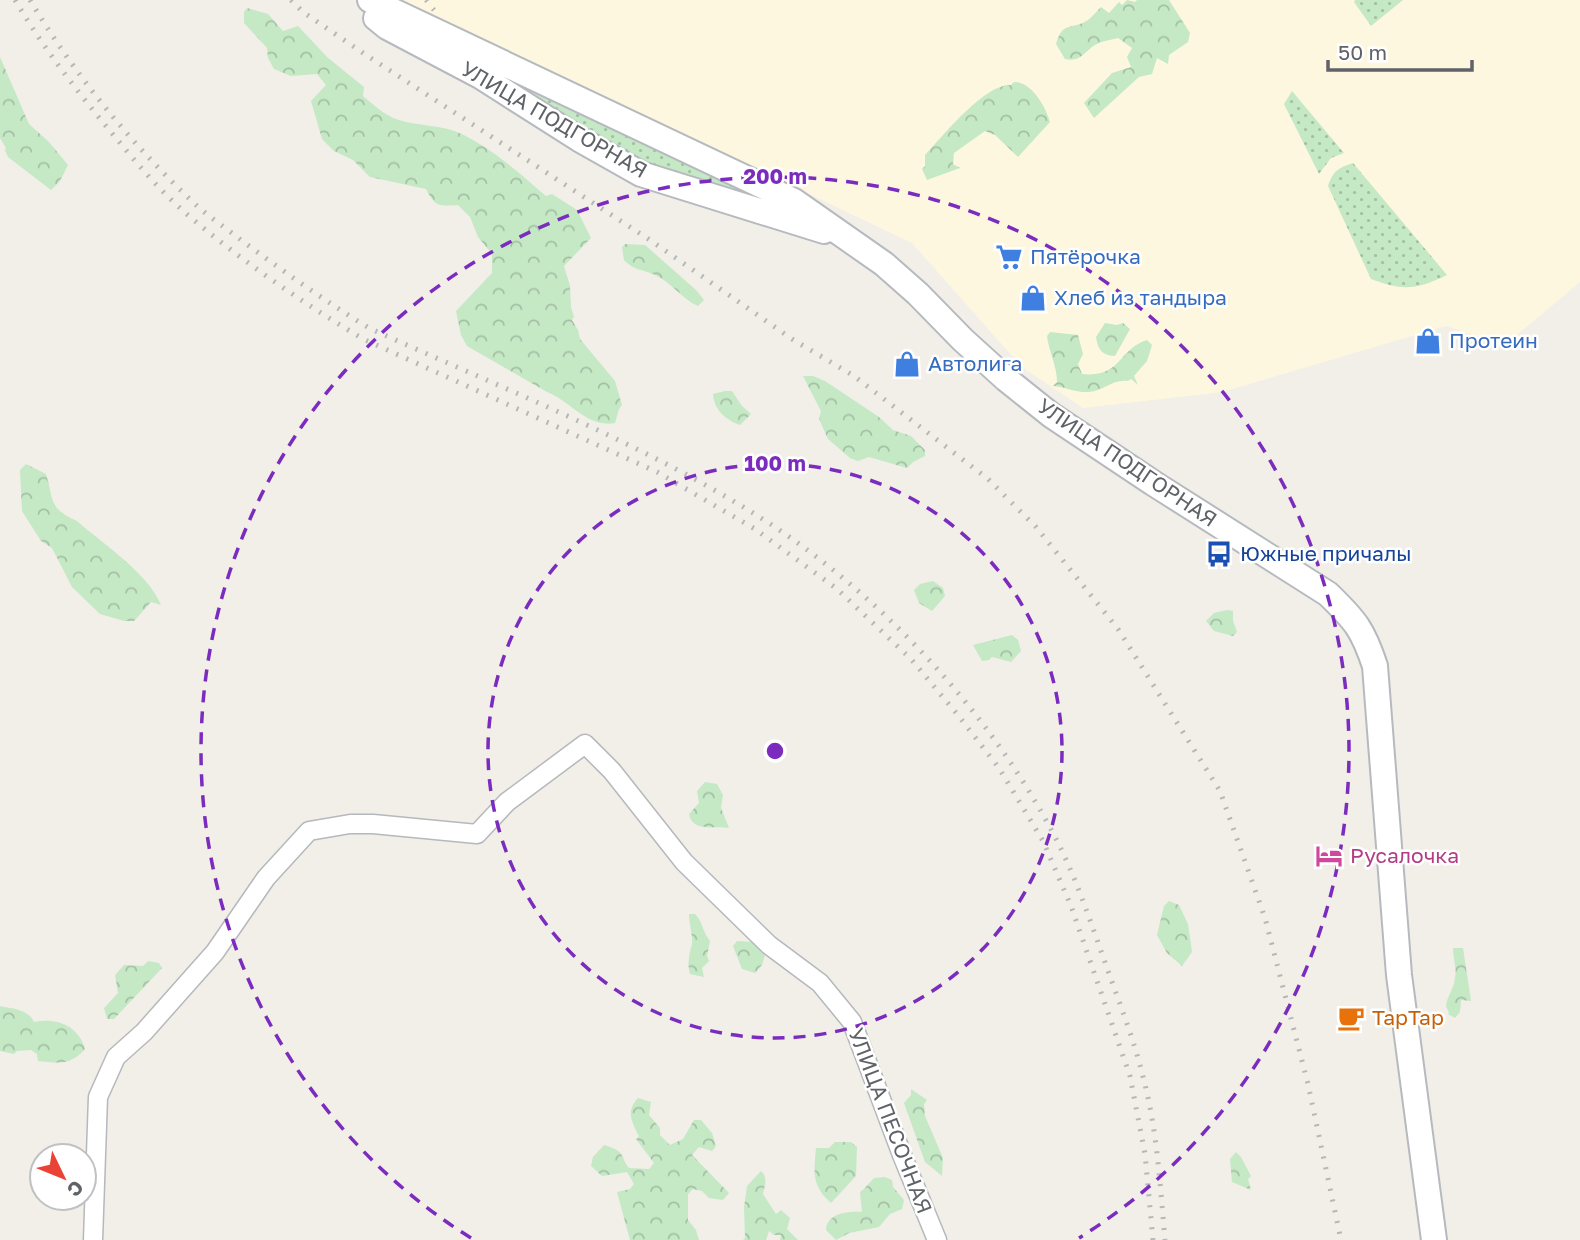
<svg xmlns="http://www.w3.org/2000/svg" width="1580" height="1240" font-family="'Golos Text',sans-serif">
	<style>
		.commercial { fill: #fef7e0 }
		.grass { fill: url(#grass-dots) }
		.forest { fill: url(#forest-crowns) }
		.lines { fill: none; stroke-linecap: round; stroke-linejoin: round }
		.minor-casing { stroke: #b5b8bc; stroke-width: 21 }
		.secondary-casing { stroke: #b6babf; stroke-width: 28 }
		.minor { stroke: #fff; stroke-width: 18 }
		.secondary { stroke: #fff; stroke-width: 24 }
		.rail { stroke: #b6b7b8; stroke-width: 5; stroke-dasharray: 2 9; stroke-linecap: butt }
		.ring { fill: none; stroke: #7b2cbf; stroke-width: 3.5; stroke-dasharray: 12 9 }
		.labels { text-anchor: middle; stroke-width: 5; stroke-linejoin: round; paint-order: stroke }
		.street-label { font-size: 21px; fill: #5f6368; stroke: #fff }
		.shop-label { font-size: 21px; fill: #366cbe; stroke: #fff; text-anchor: start }
		.transit-label { font-size: 21px; fill: #164399; stroke: #fff; text-anchor: start }
		.hotel-label { font-size: 21px; fill: #b23c85; stroke: #fff; text-anchor: start }
		.food-label { font-size: 21px; fill: #c56008; stroke: #fff; text-anchor: start }
		.centre { fill: #7b2cbf; stroke: #fff; stroke-width: 3.5 }
		.ring-label { font-size: 21px; text-anchor: middle; font-weight: bold; fill: #7b2cbf; stroke: #fff; stroke-width: 5; stroke-linejoin: round; paint-order: stroke }
	</style>
	<defs>
		<pattern id="grass-dots" width="8" height="8" patternUnits="userSpaceOnUse" patternTransform="scale(1.75)"><rect width="8" height="8" fill="#c5e8c5"/><path d="M2 2h.1M6 6h.1" fill="none" stroke="#a3c0a4" stroke-width="1.8" stroke-linecap="round"/></pattern>
		<pattern id="forest-crowns" width="20" height="18" patternUnits="userSpaceOnUse" patternTransform="scale(1.75)"><rect width="20" height="18" fill="#c5e8c5"/><path d="M2 6a3 3 0 1 1 6 0M12 15a3 3 0 1 1 6 0" fill="none" stroke="#a3c0a4"/></pattern>
	</defs>
	<rect width="100%" height="100%" fill="#f1efe8"/>
	<!-- commercial -->
	<path class="commercial" d="M402 0H1580V282L1505 345 1446 326 1222 392 1083 408 1022 367 912 243Z"/>
	<!-- grass -->
	<path class="grass" d="M1355 0H1403L1371 26 1354 2Z
		M514 81 794 213 633 159Z
		M1292 91 1344 153 1331 158 1319 174 1284 104Z
		M1353 163 1447 275C1416 290 1403 291 1371 279L1328 186C1333 171 1338 168 1353 163Z"/>
	<!-- forest -->
	<path class="forest" d="M1127 0 1135 2 1137 0H1169L1190 33 1188 42 1169 55 1168 64 1157 58 1152 74 1139 77 1094 118 1084 103 1112 73 1131 67 1127 57 1132 48 1118 38C1111 40 1101 41 1095 45 1085 51 1080 63 1065 59L1056 44C1063 20 1071 31 1088 20 1092 17 1097 11 1101 7L1109 13 1119 2 1122 5Z
		M247 8 268 14 283 31 298 26 327 57 364 87 363 96C374 105 385 116 399 120 418 126 440 125 457 132 491 147 518 172 546 196L552 194 577 210 591 238 564 266 570 286 571 307 574 317 572 320 578 330 580 339 615 381 622 405 619 409 615 423C587 428 572 402 547 392L467 346 461 335 456 311 492 273V254L478 237 470 217 458 205C437 206 436 207 426 189L370 177 353 160 334 151 322 139 311 101 326 85 317 74 291 76 274 69 268 58 267 48 244 23V12Z
		M0 57 29 124 49 142 68 165 60 181 51 190 8 157 5 150 6 148 0 138Z
		M1014 82C1031 81 1046 107 1050 122L1018 157 995 135 985 131 954 153 953 164 960 168 927 180 922 169 925 166V155C943 136 984 84 1011 85Z
		M625 244 645 245 696 290 704 300 698 306C682 299 671 282 655 275 642 269 635 271 624 260L622 247Z
		M1105 323 1117 325 1123 323 1130 329 1115 356C1101 355 1098 349 1096 337Z
		M1050 332 1078 335 1083 354 1078 364 1082 374C1122 378 1118 349 1147 340L1152 345 1147 361 1134 376 1138 385 1131 379 1128 381C1112 379 1104 391 1089 392 1077 393 1065 387 1053 386L1057 382C1057 366 1049 352 1047 336Z
		M813 376 825 381 879 417 893 430 911 436 925 450V456L913 462 907 468 869 457 858 461 850 458 828 439 819 419 821 411 803 376Z
		M725 391H732L742 406 751 414 740 425C726 420 714 410 713 394Z
		M26 464 46 474C54 500 48 508 77 521 103 544 148 573 161 605L151 602 134 621H124L100 614 72 587 52 548 41 541 22 511 20 470Z
		M933 581 943 588 945 596 932 611 919 603 914 590 920 584Z
		M1227 610 1233 611V621L1237 632 1233 636 1214 631 1206 621 1214 613Z
		M1012 635 1018 640 1021 651 1011 662 992 657 989 660 982 661 973 645Z
		M705 782 717 784 723 795 721 808 729 828C714 825 693 833 689 814L699 803 697 791Z
		M1169 901 1179 905 1188 924 1192 952 1182 966 1167 953 1157 935 1164 906Z
		M689 914H695C703 922 702 931 710 941L707 956 709 961 702 968 704 977 690 974C687 963 689 955 692 944 693 936 689 924 689 914Z
		M737 941 753 942 765 955 762 965 755 973 742 969 733 946Z
		M1453 948H1463L1471 1001 1461 1000 1460 1012 1455 1018 1448 1014 1449 1013 1446 1006C1447 996 1454 989 1455 978 1457 968 1453 959 1453 948Z
		M148 961 159 963 162 968 114 1019H107L104 1008 118 993 115 975 124 965 143 966Z
		M0 1006C13 1009 28 1009 34 1022 57 1017 79 1026 85 1049 70 1066 59 1063 38 1061L37 1054 31 1050 17 1051 14 1054 0 1051Z
		M911 1089 927 1100 924 1104 925 1116 943 1158 942 1176 925 1162 904 1103 911 1095Z
		M638 1098 651 1102 649 1115 660 1128V1135L670 1145 683 1139 694 1120H701L712 1133 716 1146 712 1151 699 1147 692 1155 729 1193 723 1200 709 1198 702 1191 693 1189 688 1194V1220L696 1230 699 1240H630L617 1192 630 1189 634 1184 627 1172 602 1176 591 1166 593 1157 604 1145C627 1152 619 1155 629 1168L649 1169 654 1163 636 1139 639 1136C631 1121 626 1111 638 1098Z
		M835 1142H851L857 1147 856 1176 831 1203C811 1185 814 1172 816 1148H829Z
		M1236 1152 1241 1157 1251 1176 1248 1179 1251 1190 1232 1182 1230 1159Z
		M761 1171C768 1177 765 1185 763 1194L776 1214 781 1210 790 1218 787 1229 798 1240H780L781 1235H774L769 1231 766 1240H743L745 1238 744 1207 747 1186Z
		M885 1177 892 1180 893 1187 904 1200 902 1209 890 1214 879 1227 849 1233 836 1240 826 1230C827 1213 848 1211 862 1212L860 1193 874 1178Z"/>
	<g class="lines">
		<!-- minor casing -->
		<g class="minor-casing">
			<path id="minor" d="M93 1240 98 1097 116 1057 144 1032 215 952 266 878 309 831 350 824H373L477 834 507 802 585 744 612 771 684 862 769 945 820 983 852 1022 902 1155 937 1240"/>
		</g>
		<!-- secondary casing -->
		<g class="secondary-casing">
			<path id="secondary" d="M370 0 794 201 884 264 918 294 963 340 1006 379 1051 415 1153 483 1328 594C1356 621 1363 630 1375 666L1399 975 1434 1240
				M376 18 387 27 480 76 579 139 641 174 824 231"/>
		</g>
		<!-- minor -->
		<use href="#minor" class="minor"/>
		<!-- secondary -->
		<use href="#secondary" class="secondary"/>
		<!-- rail -->
		<path class="rail" d="M15 0C44 49 79 94 116 138 138 165 162 193 189 216 243 262 303 303 363 339L657 472 755 529 837 589 911 659 957 714 999 768 1043 841 1071 906 1130 1076 1145 1154 1153 1240
			M30 0C74 74 132 145 195 204 209 217 226 228 241 240 283 271 325 301 369 328 499 387 641 442 761 518 879 593 989 711 1054 835 1076 877 1091 923 1107 968 1119 1002 1133 1037 1142 1073 1157 1127 1160 1184 1165 1240
			M291 0 303 12 366 55 650 240 792 339 854 376 988 479 1036 527 1118 629 1220 791 1265 918 1308 1084 1341 1240
			M426 0 434 10"/>
	</g>
	<!-- distance rings -->
	<g class="ring">
		<circle cx="775" cy="751" r="287"/>
		<path d="M471 1238A574 574 0 1 1 1079 1238"/>
	</g>
	<!-- icons -->
	<defs>
		<g id="supermarket-bare" transform="scale(2.1)"><path d="M-6-5.5h2.5l.6 2H6L4.5 2H-2.5L-4.4-4H-6ZM-1.5 3.2a1.3 1.3 0 1 0 .1 0ZM3 3.2a1.3 1.3 0 1 0 .1 0Z" fill="#3f7fe0" stroke="#fff" stroke-width="2.5" paint-order="stroke"/></g>
		<g id="shop-bare" transform="scale(2.1)"><path d="M-5-2.5h2.3a2.7 3.5 0 0 1 5.4 0H5L5.5 6h-11ZM-1.5-2.5h3a1.5 2.3 0 0 0-3 0Z" fill="#3f7fe0" stroke="#fff" stroke-width="2.5" paint-order="stroke"/></g>
		<g id="bus-bare" transform="scale(2.1)"><path d="M-5-6H5V4H4V6H2V4H-2V6H-4V4H-5ZM-3.5-4V0h7V-4ZM-3.5 1.2v1.5H-2V1.2ZM2 1.2v1.5H3.5V1.2Z" fill="#1a4fb4" stroke="#fff" stroke-width="2.5" paint-order="stroke"/></g>
		<g id="hotel-bare" transform="scale(2.1)"><path d="M-6-4.5h1.5V1H6V5H4.5V3h-9V5H-6ZM-4 0a1.8 1.8 0 1 1 3.6 0ZM.5 0V-2.5h3Q6-2.5 6 0Z" fill="#d1479c" stroke="#fff" stroke-width="2.5" paint-order="stroke"/></g>
		<g id="cafe-bare" transform="scale(2.1)"><path d="M-5.5-4.5H6V0H3Q3 3.5 0 3.5H-2.5Q-5.5 3.5-5.5 0ZM3-3.2v2h1.7v-2ZM-6 4.5H4V6H-6Z" fill="#e8710a" stroke="#fff" stroke-width="2.5" paint-order="stroke"/></g>
	</defs>
	<g fill-rule="evenodd">
		<use href="#supermarket-bare" x="1009" y="257"/>
		<use href="#shop-bare" x="1033" y="298"/>
		<use href="#shop-bare" x="1428" y="341"/>
		<use href="#shop-bare" x="907" y="364"/>
		<use href="#bus-bare" x="1219" y="554"/>
		<use href="#hotel-bare" x="1329" y="856"/>
		<use href="#cafe-bare" x="1351" y="1018"/>
	</g>
	<g class="labels">
		<!-- street labels -->
		<g class="street-label">
			<text transform="translate(554 120) rotate(30)" y="7">УЛИЦА ПОДГОРНАЯ</text>
			<text transform="translate(1127 463) rotate(34)" y="7">УЛИЦА ПОДГОРНАЯ</text>
			<text transform="translate(890 1121) rotate(69)" y="7">УЛИЦА ПЕСОЧНАЯ</text>
		</g>
		<!-- shop labels -->
		<g class="shop-label">
			<text x="1030" y="264">Пятёрочка</text>
			<text x="1054" y="305">Хлеб из тандыра</text>
			<text x="1449" y="348">Протеин</text>
			<text x="928" y="371">Автолига</text>
		</g>
		<!-- transit labels -->
		<g class="transit-label">
			<text x="1240" y="561">Южные причалы</text>
		</g>
		<!-- hotel labels -->
		<g class="hotel-label">
			<text x="1350" y="863">Русалочка</text>
		</g>
		<!-- food labels -->
		<g class="food-label">
			<text x="1372" y="1025">ТарТар</text>
		</g>
	</g>
	<circle cx="775" cy="751" r="10" class="centre"/>
	<g class="ring-label">
		<text x="775" y="184">200 m</text>
		<text x="775" y="471">100 m</text>
	</g>
	<!-- north arrow -->
	<g transform="translate(63 1177) rotate(133)"><circle r="33" fill="#ffffff" stroke="#bfc1c3" stroke-width="2"/>
	<path d="M0-5L12 26L0 18L-12 26Z" fill="#ea4335"/>
	<text y="-10" font-size="19" font-weight="bold" text-anchor="middle" fill="#5f6368">С</text>
	</g>
	<!-- scale -->
	<path d="M1328 60v10h144v-10" fill="none" stroke="#5f6368" stroke-width="3.5"/>
	<text x="1338" y="60" font-size="21" fill="#5f6368" stroke="#ffffff" stroke-width="5" paint-order="stroke">50 m</text>
</svg>
